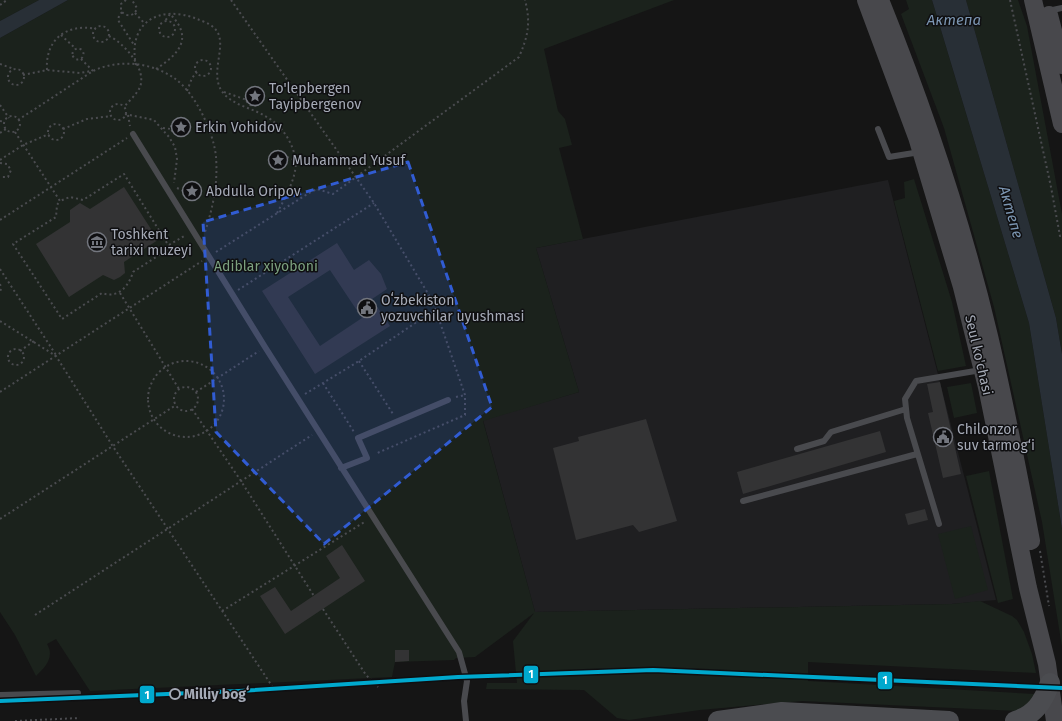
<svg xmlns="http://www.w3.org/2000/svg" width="1062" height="721" font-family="'Fira Sans',sans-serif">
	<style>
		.built { fill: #1f1f21 }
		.green { fill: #1b221c }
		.water { fill: #282f36 }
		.building { fill: #333334; fill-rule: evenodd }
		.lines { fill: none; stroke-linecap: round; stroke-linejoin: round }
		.path { stroke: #4b4c50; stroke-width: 2; stroke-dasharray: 2 3; stroke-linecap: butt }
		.lane { stroke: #494a4e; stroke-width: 6 }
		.secondary { stroke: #48484c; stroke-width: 18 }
		.primary { stroke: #4b4c50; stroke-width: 20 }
		.metro-1-casing { stroke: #0f0f11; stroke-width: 7 }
		.metro-1 { stroke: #00a9ce; stroke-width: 4 }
		.marked { fill: #315cd3; fill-opacity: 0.2; stroke: #315cd3; stroke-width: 3; stroke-dasharray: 8 5; stroke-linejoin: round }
		.stop-dot { fill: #0f0f11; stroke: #a5aab6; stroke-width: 2 }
		.labels { text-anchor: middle; stroke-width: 3; stroke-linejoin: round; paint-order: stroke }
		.poi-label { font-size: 14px; fill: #a5aab6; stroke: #0f0f11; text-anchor: start }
		.park-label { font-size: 14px; fill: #7ca180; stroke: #0f0f11 }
		.street-label { font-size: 14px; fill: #a5aab6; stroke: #0f0f11 }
		.stop-label { font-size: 14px; font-weight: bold; fill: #a5aab6; stroke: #0f0f11; text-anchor: start }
		.water-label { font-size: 15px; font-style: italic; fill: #7c96b2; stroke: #0f0f11 }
		.line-badge { stroke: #0f0f11; stroke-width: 1.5 }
		.badge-label { font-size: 11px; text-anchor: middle; font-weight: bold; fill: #fff }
	</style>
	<rect width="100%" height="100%" fill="#151515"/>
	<!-- built -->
	<path class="built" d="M888 180 996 600 952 604 535 612 483 420 579 392 536 248Z"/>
	<!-- green -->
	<path class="green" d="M0 0H39L0 21Z
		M68 0H674L544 49 558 111 565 119 572 145 559 148 583 239 536 248 579 392 483 421 535 612 952 604 980 601 1012 616 1017 620 1024 632 1032 654 1036 673 808 662V681L1035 694 1033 701 1020 711 802 701 700 710 629 720 617 718 584 690 486 689 487 683H517L513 641 534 613 475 657 456 658 454 660 395 662 392 677 90 691 56 639 47 644C55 657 45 668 36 676L15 635 0 612V38Z
		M906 0H932L1029 323 1062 529V647L1042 522 994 307 944 128 901 14 909 9Z
		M966 0H1018L1027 26 1062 214V354L1056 318Z
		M914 179 952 302 966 366 938 371 894 201 905 198 904 182Z
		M971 383 977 413 954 418 947 387Z
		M989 471 1013 599 998 603 966 476Z
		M971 526 988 590 955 599 938 534Z"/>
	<!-- water -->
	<path class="water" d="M39 0H68L0 38V21Z
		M932 0H966L1056 318 1062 354V529L1029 323Z"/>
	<!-- building -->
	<path class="building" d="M124 187 158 240 124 262 125 273 120 277 114 280 103 275 69 297 36 244 70 222V210L80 203 90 209Z
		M337 243 354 270 369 260 381 274 387 289 372 299 390 326 315 374 262 291ZM330 270 362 318 320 346 288 297Z
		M940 382 961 474 943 478 928 413 933 412 927 384Z
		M646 419 677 521 639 532 633 525 576 540 553 448 579 441 578 437Z
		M880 431 886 452 743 494 737 472Z
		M925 509 928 520 908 525 905 514Z
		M342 545 365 581 285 634 260 596 275 587 291 611 340 578 326 556Z
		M395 650H409V661L395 662Z"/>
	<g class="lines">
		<!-- path -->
		<path class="path" d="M126 0 121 4V11C127 18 135 16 137 8L132 0
			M231 0 374 203 433 302 465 395V415L375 454
			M1010 0 1051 187 1060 236 1062 235
			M0 5 7 0
			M122 12 119 16 118 20 134 45
			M135 13 145 24
			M159 29a8 8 0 1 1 16 0a8 8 0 1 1-16 0Z
			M93 34a8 8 0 1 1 16 0a8 8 0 1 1-16 0Z
			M61 35 76 49
			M109 36C124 43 147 69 140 87 137 94 129 101 124 107
			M72.5 54a5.5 5.5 0 1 1 11 0a5.5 5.5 0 1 1-11 0Z
			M81 59 93 71
			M195 68a8 8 0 1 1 16 0a8 8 0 1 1-16 0Z
			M0 64 14 69
			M136 65C127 22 160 4 197 19 202 21 209 23 213 27 232 42 205 75 225 95 236 106 252 108 265 116 283 125 299 150 295 171 292 186 284 200 277 213
			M156 69C179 54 194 38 170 14L165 21
			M8 77a8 8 0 1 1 16 0a8 8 0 1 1-16 0Z
			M47 70C45 40 66 23 96 29
			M23 75 47 70 80 73 91 71
			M246 98a8 8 0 1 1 16 0a8 8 0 1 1-16 0Z
			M187 91 192 78 197 72
			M224 92 247 100
			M110 112a8 8 0 1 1 16 0a8 8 0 1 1-16 0Z
			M0 105 9 118
			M125 114 154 120 169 137 175 147 177 159 174 183
			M128 115 130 126
			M4 124a8 8 0 1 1 16 0a8 8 0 1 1-16 0Z
			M171 127a8 8 0 1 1 16 0a8 8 0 1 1-16 0Z
			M18 120 93 71C118 59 151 62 174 78 195 92 214 133 216 157 218 184 213 207 205 232
			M0 121 5 122
			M48 132a8 8 0 1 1 16 0a8 8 0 1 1-16 0Z
			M163 128 171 129
			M63 129 87 119 111 116
			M15 132 60 201 57 205 56 217 13 244 62 319 102 293C118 299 129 286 133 272L170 248 124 174 83 200 70 197 60 201
			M0 133 6 129
			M271 160a8 8 0 1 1 16 0a8 8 0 1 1-16 0Z
			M287 157 295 160
			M0 160 23 145 49 134
			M0 163 7 164 11 170 8 177H0
			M184 191a8 8 0 1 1 16 0a8 8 0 1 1-16 0Z
			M177 188 184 191
			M0 220 127 138
			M169 245 186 235
			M216 252 309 193 317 189 333 194 519 57C528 36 531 23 525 0
			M0 269 56 355
			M0 284 1 288 0 293
			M238 290 374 203
			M120 293 179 389
			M0 321 56 356 112 445 276 692
			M8 357a8 8 0 1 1 16 0a8 8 0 1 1-16 0Z
			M20 351 34 341
			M359 361 393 414
			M148 399a38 38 0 1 1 76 0a38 38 0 1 1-76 0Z
			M323 383 354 432
			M174 399a12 12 0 1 1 24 0a12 12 0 1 1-24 0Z
			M0 392 202 261
			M196 392 259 351
			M305 394 359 361 436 309
			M456 397 465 395
			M192 409 241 481 314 596
			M0 519 176 405
			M1040 551 1049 606
			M323 609 366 675 378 687
			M222 611 366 521
			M35 615 312 435
			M15 721 80 718"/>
		<!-- lane -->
		<path class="lane" d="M1048 11 1062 8
			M878 129 889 157 920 152
			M133 134 265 347 459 652 467 681 464 701 466 721
			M797 449 824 441 831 432 906 409
			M341 468 367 458 358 438 448 400
			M743 501 917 454
			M939 524 907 418 905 399 916 381 981 370
			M0 695 78 693"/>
		<!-- secondary -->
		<path class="secondary" d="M866 0 917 137 962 287 987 387 1028 588 1047 664 1055 721
			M880 0C924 109 962 222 989 336 1005 404 1018 472 1031 541
			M1033 0 1062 124
			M1049 15 1062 65"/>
		<!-- primary -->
		<path class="primary" d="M718 721 782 712 949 721
			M1015 721C1035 715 1043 702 1050 683"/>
		<!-- metro-1 casing -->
		<g class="metro-1-casing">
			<path id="metro-1" d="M0 701 239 691 458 677 653 670 1062 688"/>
		</g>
		<!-- metro-1 -->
		<use href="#metro-1" class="metro-1"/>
	</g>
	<!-- marked area -->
	<path class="marked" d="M408 162 492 407 324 544 216 432 203 222Z"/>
	<!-- icons -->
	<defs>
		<g id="sight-ring" transform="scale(1)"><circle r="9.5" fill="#0f0f11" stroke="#73767e" stroke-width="1.5"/><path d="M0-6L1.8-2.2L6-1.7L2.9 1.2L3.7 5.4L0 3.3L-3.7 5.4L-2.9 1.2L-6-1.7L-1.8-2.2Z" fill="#73767e"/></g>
		<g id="museum-ring" transform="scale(1)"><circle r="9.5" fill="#0f0f11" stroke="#73767e" stroke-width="1.5"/><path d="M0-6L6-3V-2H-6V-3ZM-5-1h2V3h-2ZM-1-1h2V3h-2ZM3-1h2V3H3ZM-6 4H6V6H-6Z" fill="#73767e"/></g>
		<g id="civic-ring" transform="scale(1)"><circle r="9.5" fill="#0f0f11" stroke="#73767e" stroke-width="1.5"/><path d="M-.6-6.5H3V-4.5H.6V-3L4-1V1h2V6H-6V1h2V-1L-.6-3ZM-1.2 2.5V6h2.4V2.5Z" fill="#73767e"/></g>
	</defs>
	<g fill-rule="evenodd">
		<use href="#sight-ring" x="255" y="96"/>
		<use href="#sight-ring" x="181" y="127"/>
		<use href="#sight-ring" x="278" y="160"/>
		<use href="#sight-ring" x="192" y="191"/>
		<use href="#museum-ring" x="97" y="242"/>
		<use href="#civic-ring" x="367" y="308"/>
		<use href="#civic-ring" x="943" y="437"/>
	</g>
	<!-- markers -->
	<circle class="stop-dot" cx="175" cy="694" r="5"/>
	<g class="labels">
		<!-- poi labels -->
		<g class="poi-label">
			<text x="269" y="93">To'lepbergen<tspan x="269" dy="16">Tayipbergenov</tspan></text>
			<text x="195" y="132">Erkin Vohidov</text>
			<text x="292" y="165">Muhammad Yusuf</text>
			<text x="206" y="196">Abdulla Oripov</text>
			<text x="111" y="239">Toshkent<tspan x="111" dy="16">tarixi muzeyi</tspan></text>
			<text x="381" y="305">Oʻzbekiston<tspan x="381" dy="16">yozuvchilar uyushmasi</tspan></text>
			<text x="957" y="434">Chilonzor<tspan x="957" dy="16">suv tarmog‘i</tspan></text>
		</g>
		<!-- park labels -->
		<g class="park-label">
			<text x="266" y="271">Adiblar xiyoboni</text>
		</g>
		<!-- street labels -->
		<g class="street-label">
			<text transform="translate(979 355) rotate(77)" y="5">Seul ko'chasi</text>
		</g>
		<!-- stop labels -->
		<g class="stop-label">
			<text x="184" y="699">Milliy bogʻ</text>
		</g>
		<!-- water labels -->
		<g class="water-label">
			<text x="954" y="25">Актепа</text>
			<text transform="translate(1011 212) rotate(74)" y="5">Актепе</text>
		</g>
	</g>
	<g class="line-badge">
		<rect x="523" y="665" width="16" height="19" rx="4" fill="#00a9ce"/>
		<rect x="877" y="671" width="16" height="19" rx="4" fill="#00a9ce"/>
		<rect x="139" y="685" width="16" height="19" rx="4" fill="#00a9ce"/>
	</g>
	<g class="badge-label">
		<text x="531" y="678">1</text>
		<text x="885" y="684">1</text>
		<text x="147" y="699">1</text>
	</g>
</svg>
